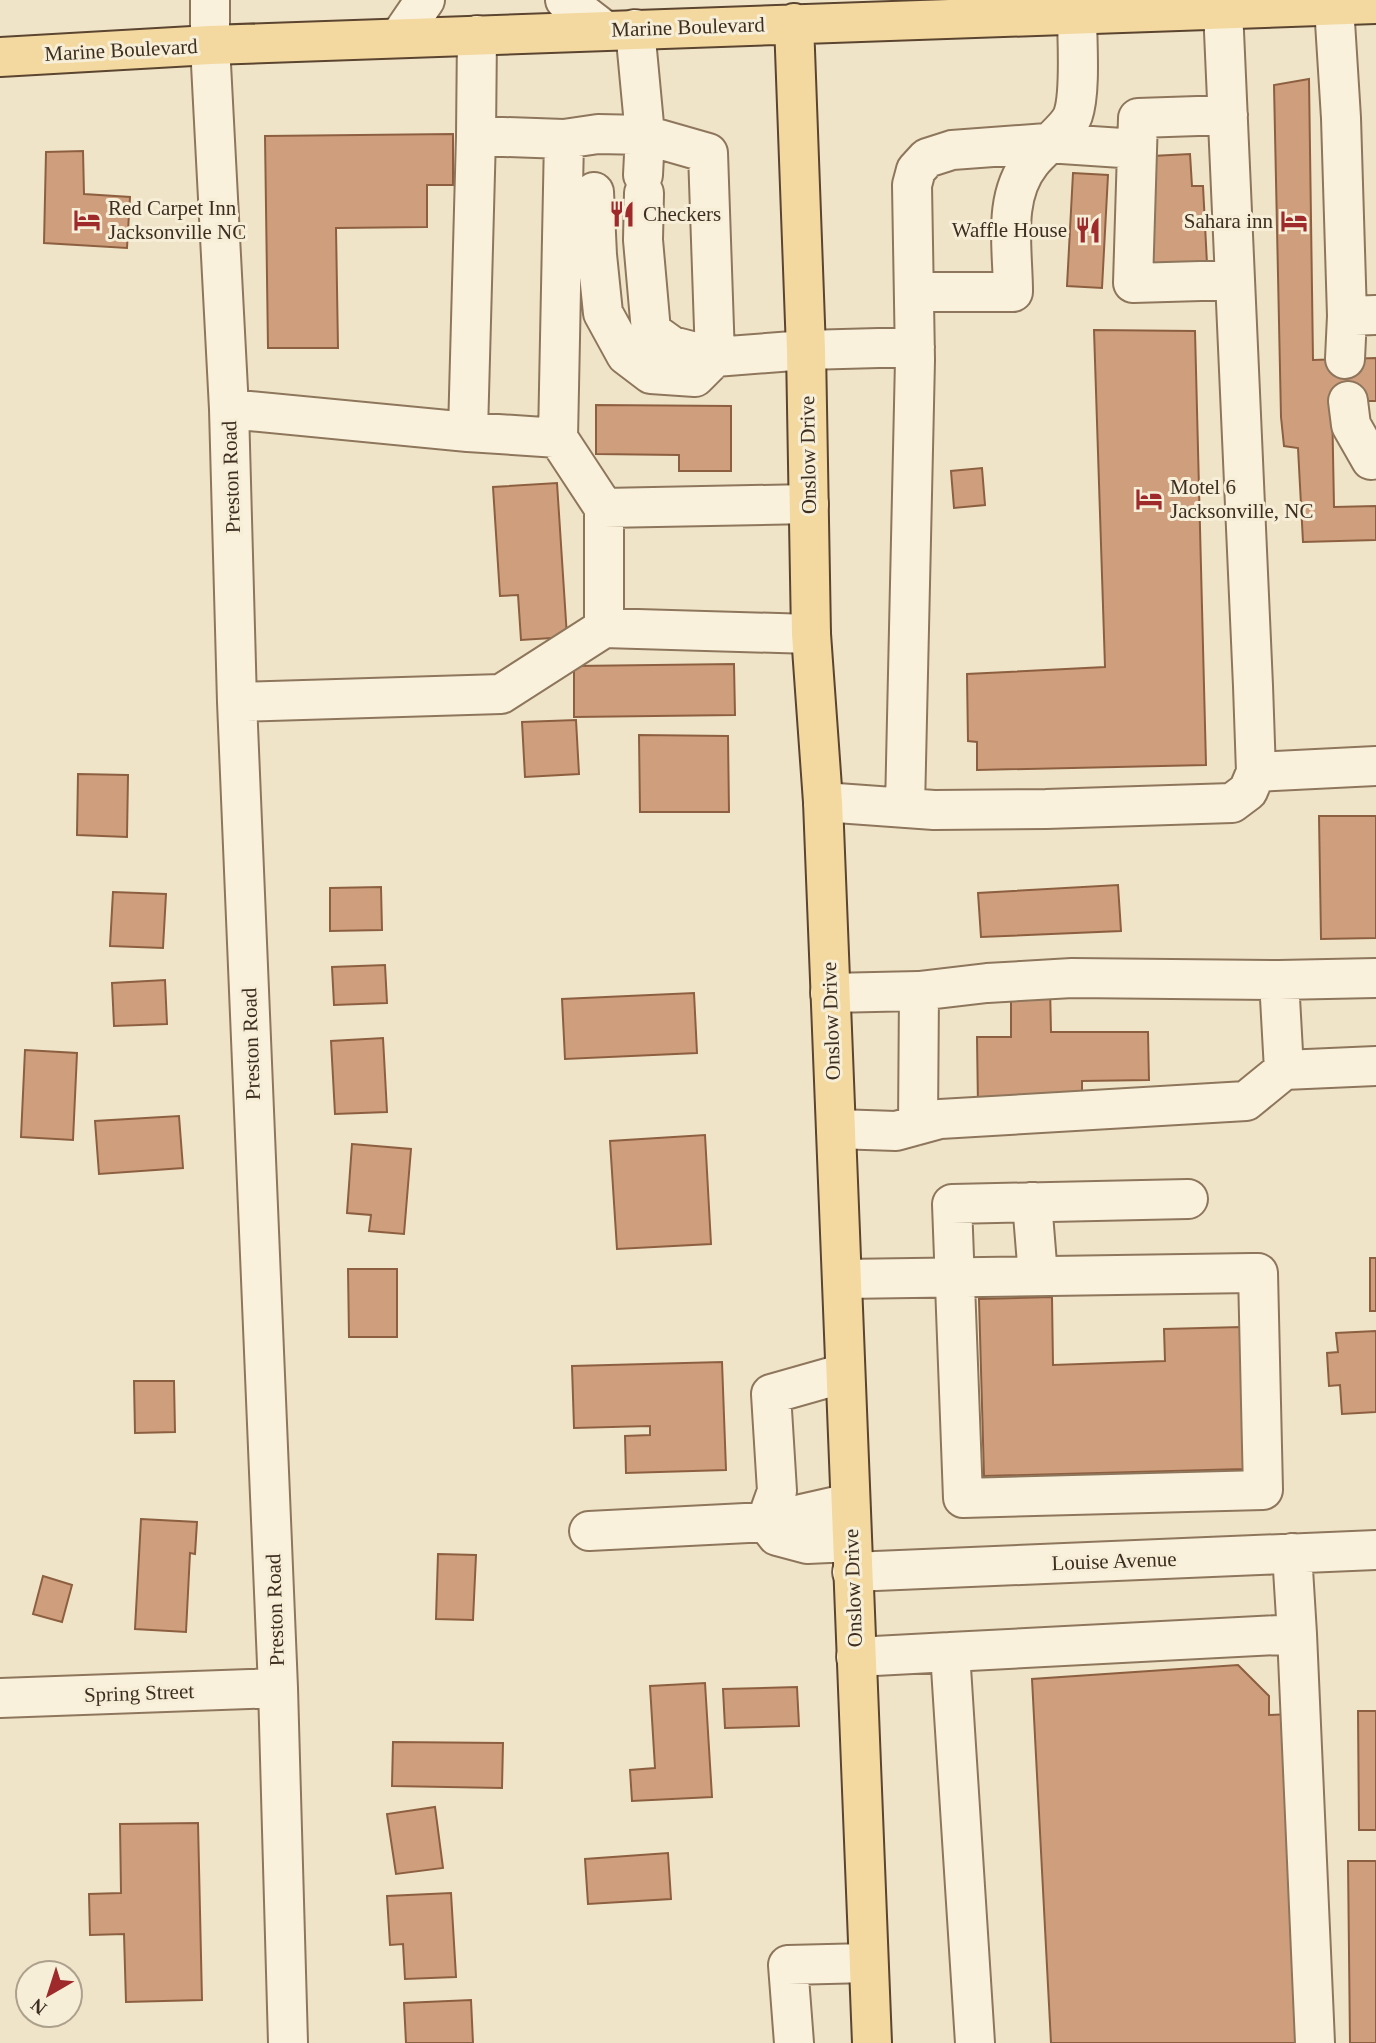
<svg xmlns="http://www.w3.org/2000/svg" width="1376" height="2043" font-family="'Times New Roman',serif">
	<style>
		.building { fill: #cf9f7d; stroke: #8d5f41; stroke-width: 2 }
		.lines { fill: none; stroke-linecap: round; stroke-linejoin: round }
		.minor-casing { stroke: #8d765c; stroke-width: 42 }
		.major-casing { stroke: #5b4430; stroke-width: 42 }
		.minor { stroke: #faf1dc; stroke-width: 38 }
		.major { stroke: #f3d9a0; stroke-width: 38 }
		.labels { text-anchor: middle; stroke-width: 6; stroke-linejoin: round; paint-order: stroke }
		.street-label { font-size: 21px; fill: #3d2e20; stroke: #f7eed8 }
		.poi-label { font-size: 21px; fill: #3d2e20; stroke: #f7eed8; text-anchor: start }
	</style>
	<rect width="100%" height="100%" fill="#f0e4c8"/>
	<!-- building -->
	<path class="building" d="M1309 79 1313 360 1376 358V401H1332L1334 507 1376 506V540L1303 542 1298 448 1284 446 1281 417 1274 85Z
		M453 134V185H427V227L336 228 338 348H268L265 136Z
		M83 151 84 194 130 197 127 248 44 243 46 152Z
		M1190 154 1192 186H1203L1207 264 1143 267 1152 156Z
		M1073 173 1108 175 1102 288 1067 286Z
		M1094 330 1195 331 1206 765 977 770V742L968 741 967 674 1105 667Z
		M596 405 731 406V471H679V455L596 454Z
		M982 468 985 505 954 508 951 471Z
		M557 483 567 637 521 640 518 595 500 596 493 487Z
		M734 664 735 715 574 717V666Z
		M576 720 579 774 525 777 522 722Z
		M639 735 728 736 729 812H640Z
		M78 774 128 775 127 837 77 835Z
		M1319 816H1376V938L1321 939Z
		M1118 885 1121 931 981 937 978 893Z
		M381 887 382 930 330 931V888Z
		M113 892 166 894 163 948 110 946Z
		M385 965 387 1003 334 1005 332 967Z
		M165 980 167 1024 114 1026 112 983Z
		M1011 987H1050L1051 1032H1148L1149 1080 1082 1081V1106H978L977 1037H1011Z
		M694 993 697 1053 565 1059 562 999Z
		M383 1038 387 1112 335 1114 331 1041Z
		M25 1050 77 1053 73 1140 21 1137Z
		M179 1116 183 1168 99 1174 95 1121Z
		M705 1135 711 1244 617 1249 610 1141Z
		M352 1144 411 1149 404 1234 369 1231 371 1215 347 1213Z
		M1370 1258H1376V1311H1370Z
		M348 1269H397V1337H349Z
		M1052 1297 1053 1365 1165 1361 1164 1329 1241 1327 1245 1469 984 1476 979 1299Z
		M1376 1331V1412L1342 1414 1340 1385 1329 1386 1327 1353 1338 1352 1336 1333Z
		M722 1362 726 1470 626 1473 625 1436 650 1435V1426L574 1428 572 1366Z
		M134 1381H174L175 1432 135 1433Z
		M141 1519 197 1522 195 1554 190 1553 186 1632 135 1629Z
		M438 1554 476 1555 473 1620 436 1619Z
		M43 1576 72 1585 62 1622 33 1614Z
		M1238 1665 1269 1696V1715L1290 1714 1307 2043H1051L1032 1679Z
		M705 1683 712 1797 632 1801 630 1770 655 1768 650 1686Z
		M797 1687 799 1726 725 1728 723 1689Z
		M1358 1711H1376V1830H1359Z
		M393 1742 503 1743 502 1788 392 1786Z
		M435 1807 443 1868 396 1874 387 1814Z
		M198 1823 202 2000 126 2002 124 1934 90 1935 89 1894 121 1893 120 1824Z
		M668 1853 671 1899 588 1904 585 1859Z
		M1348 1861H1376V2043H1350Z
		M451 1893 456 1977 405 1979 403 1944 390 1945 387 1896Z
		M471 2000 473 2043H406L404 2003Z"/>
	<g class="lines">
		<!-- minor casing -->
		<g class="minor-casing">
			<path id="minor" d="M210 0V45L229 409 237 702 278 1688 288 2043
				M565 0 604 30
				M1334 6 1341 118 1347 316 1376 315
				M635 29 645 135 643 175
				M477 35 476 136 564 139 558 438 604 508 809 504
				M399 38 425 0
				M1228 115 1138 118 1133 283 1235 280
				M564 139 598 134 645 135 708 153 715 357 806 350 915 347
				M594 192 597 255 603 313 626 355 651 374 695 377 715 357 672 346 651 331 643 240 644 193
				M915 292H1013C1013 249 1002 198 1031 162 1042 148 1068 129 1073 115 1081 92 1077 40 1077 14
				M1345 359 1347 316
				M1348 401 1351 425 1371 460 1376 459
				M229 409 468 432 558 438
				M468 432 476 136
				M604 508V628L811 634
				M237 702 501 694 604 628
				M1256 772 1376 766
				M823 802 934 810 1046 809 1232 803 1248 791 1256 772 1253 686 1223 9
				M905 808 915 360 912 185 916 170 927 158 952 150 1047 143 1137 149
				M1279 980 1284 1070
				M830 993 919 991 987 983 1072 978 1279 980 1376 978
				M918 1125 919 991
				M836 1129 896 1131 940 1119 1246 1101 1284 1070 1376 1066
				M1032 1202 1038 1276
				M842 1279C980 1278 1119 1275 1258 1273L1263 1490 963 1498 952 1204 1188 1199
				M850 1503 766 1522 777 1536 807 1544 851 1542
				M589 1531 766 1522 777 1491 771 1394 845 1373
				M852 1572 1376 1550
				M1297 1634 1315 2043
				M856 1657 950 1652
				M0 1698 278 1688
				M794 2043 788 1965 868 1963
				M975 2043 950 1652 1297 1634 1292 1553"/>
		</g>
		<!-- major casing -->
		<g class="major-casing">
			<path id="major" d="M794 23 806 350 811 634 823 802 872 2043
				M0 57 210 45 1376 4"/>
		</g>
		<!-- minor -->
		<use href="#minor" class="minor"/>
		<!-- major -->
		<use href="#major" class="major"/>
	</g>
	<!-- icons -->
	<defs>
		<g id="restaurant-bare" transform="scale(2.1)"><path d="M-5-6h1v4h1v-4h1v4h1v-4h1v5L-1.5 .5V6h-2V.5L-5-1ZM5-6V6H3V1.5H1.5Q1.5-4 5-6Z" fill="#9e2a2b" stroke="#f7eed8" stroke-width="2.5" paint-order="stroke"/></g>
		<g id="hotel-bare" transform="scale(2.1)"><path d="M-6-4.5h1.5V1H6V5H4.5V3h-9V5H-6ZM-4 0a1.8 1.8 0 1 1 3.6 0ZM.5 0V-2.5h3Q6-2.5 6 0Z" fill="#9e2a2b" stroke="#f7eed8" stroke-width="2.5" paint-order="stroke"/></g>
	</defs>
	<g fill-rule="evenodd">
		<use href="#restaurant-bare" x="622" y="214"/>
		<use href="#hotel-bare" x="87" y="220"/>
		<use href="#hotel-bare" x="1294" y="221"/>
		<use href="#restaurant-bare" x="1088" y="230"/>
		<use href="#hotel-bare" x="1149" y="499"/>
	</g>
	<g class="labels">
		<!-- street labels -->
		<g class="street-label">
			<text transform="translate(688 27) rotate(-2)" y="7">Marine Boulevard</text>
			<text transform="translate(121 50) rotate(-3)" y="7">Marine Boulevard</text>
			<text transform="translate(808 455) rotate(-91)" y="7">Onslow Drive</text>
			<text transform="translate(231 477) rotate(-92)" y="7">Preston Road</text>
			<text transform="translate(831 1021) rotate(-92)" y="7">Onslow Drive</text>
			<text transform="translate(251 1044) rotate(-92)" y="7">Preston Road</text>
			<text transform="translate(1114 1561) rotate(-2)" y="7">Louise Avenue</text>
			<text transform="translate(853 1588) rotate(-92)" y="7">Onslow Drive</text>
			<text transform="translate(275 1610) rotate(-92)" y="7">Preston Road</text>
			<text transform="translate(139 1693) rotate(-2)" y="7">Spring Street</text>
		</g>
		<!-- poi labels -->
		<g class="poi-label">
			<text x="108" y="215">Red Carpet Inn<tspan x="108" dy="24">Jacksonville NC</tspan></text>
			<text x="643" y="221">Checkers</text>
			<text x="1273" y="228" text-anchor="end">Sahara inn</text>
			<text x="1067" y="237" text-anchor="end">Waffle House</text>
			<text x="1170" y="494">Motel 6<tspan x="1170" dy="24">Jacksonville, NC</tspan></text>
		</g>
	</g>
	<!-- north arrow -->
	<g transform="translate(49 1994) rotate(219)"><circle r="33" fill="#f7eed8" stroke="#ada18e" stroke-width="2"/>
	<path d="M0-5L12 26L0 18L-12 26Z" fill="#9e2a2b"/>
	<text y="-10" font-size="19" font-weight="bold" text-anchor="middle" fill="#3d2e20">N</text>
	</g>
</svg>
